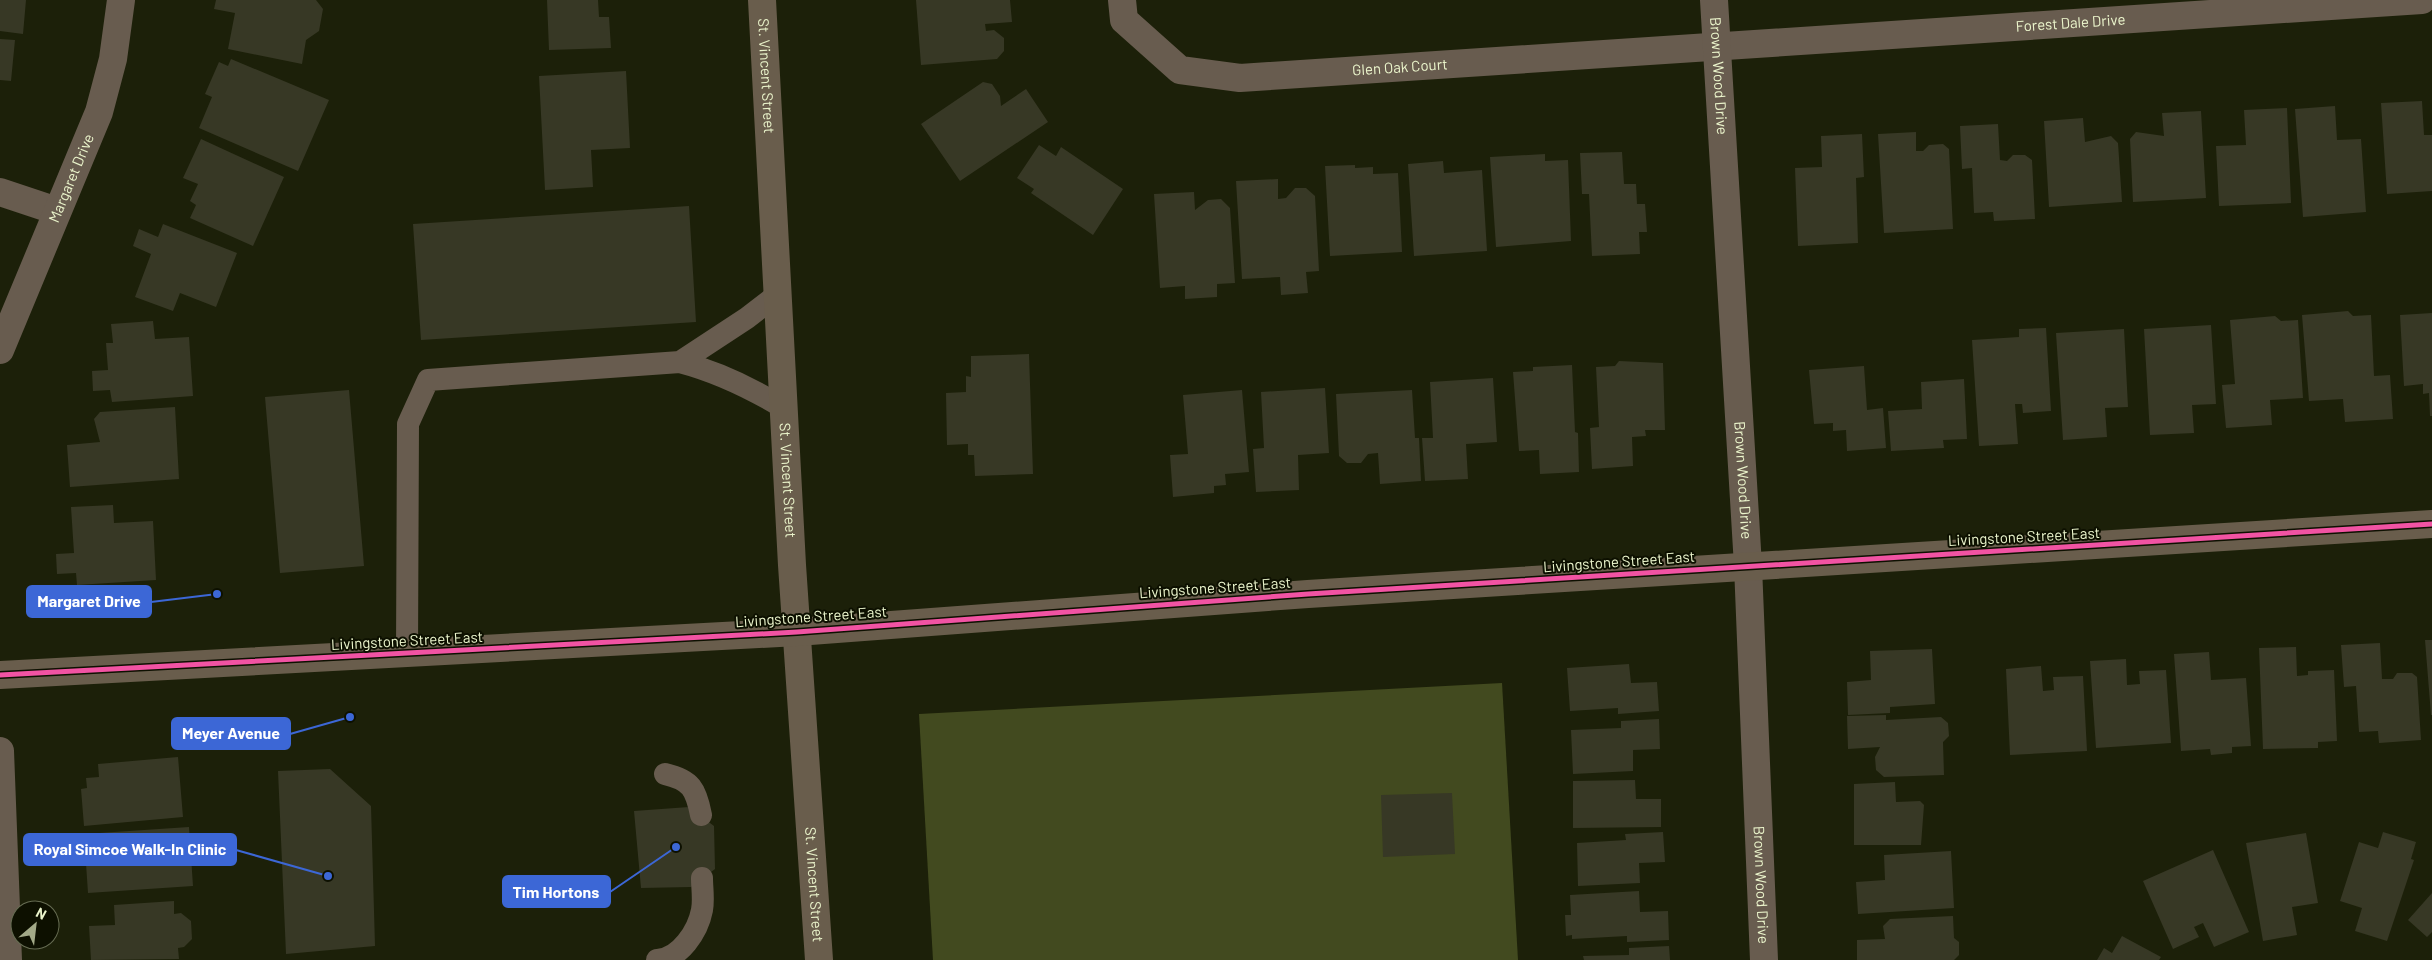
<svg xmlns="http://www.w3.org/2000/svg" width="2432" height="960" font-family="Barlow,sans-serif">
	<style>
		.green { fill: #424a1f }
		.building { fill: #373825 }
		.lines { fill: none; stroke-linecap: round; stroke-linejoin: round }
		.lane { stroke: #685c4f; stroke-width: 22 }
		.street { stroke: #685c4f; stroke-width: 28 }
		.secondary { stroke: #695d4c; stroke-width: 28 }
		.cycleway-casing { stroke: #0d1000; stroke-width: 8 }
		.cycleway { stroke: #f153a3; stroke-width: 5 }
		.labels { text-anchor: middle; stroke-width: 4; stroke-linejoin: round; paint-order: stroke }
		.street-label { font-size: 15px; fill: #ebf5cc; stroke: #0d1000 }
		.leader { fill: none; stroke: #3c67d6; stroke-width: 2 }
		.callout-dot { fill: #3c67d6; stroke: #0d1000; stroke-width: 2 }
		.callout { fill: #3c67d6; stroke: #3c67d6; stroke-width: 2 }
		.callout-label { font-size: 16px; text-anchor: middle; font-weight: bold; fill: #fff }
	</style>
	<rect width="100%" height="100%" fill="#1c2009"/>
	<!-- green -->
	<path class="green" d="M1502 683 1518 960H933L919 714Z"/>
	<!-- building -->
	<path class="building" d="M0 0H26L23 34 0 31Z
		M216 0H316L323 9 319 31 306 40 302 64 228 49 235 13 214 9Z
		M547 0H598L599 17H609L611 48 549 50Z
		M916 0H1010L1012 22 985 24 986 31 994 30 1004 38V51L997 59 921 65Z
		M0 39 15 40 11 81 0 80Z
		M231 59 329 100 298 171 199 128 212 97 205 94 219 62 228 66Z
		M626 71 630 148 591 150 593 187 545 190 539 76Z
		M983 82 992 84 1000 96 1001 106 1026 89 1048 122 960 181 921 124Z
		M2422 101 2424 135H2432V191L2387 194 2381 103Z
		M2335 106 2337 140 2361 139 2366 212 2303 217 2295 109Z
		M2287 108 2291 203 2219 206 2216 146 2246 145 2244 110Z
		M2201 111 2206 198 2133 202 2130 139 2136 132 2164 136 2162 113Z
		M2083 118 2085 142 2111 136 2118 143 2122 202 2049 207 2044 121Z
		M1998 124 2000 160 2007 161 2013 155H2025L2032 160 2035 219 1994 221 1993 212 1974 213 1972 168 1962 169 1960 126Z
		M1916 132V151H1923L1929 145 1943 144 1949 149 1953 229 1884 233 1878 134Z
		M1862 134 1864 177 1856 178 1858 243 1798 246 1795 168 1822 167 1821 136Z
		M201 139 284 177 253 246 190 218 196 205 190 201 198 184 183 178Z
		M1039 145 1056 156 1061 147 1123 189 1093 235 1031 193 1034 189 1017 178Z
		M1622 152 1624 184H1636L1637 204H1645L1647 232H1639L1640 254 1592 256 1589 194H1582L1580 153Z
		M1545 154V161L1568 160 1571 241 1496 247 1490 157Z
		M1443 161 1444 173 1482 170 1487 251 1414 256 1408 164Z
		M1355 165V168L1373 167V174L1398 173 1402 252 1330 256 1325 166Z
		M1278 179V199L1286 198 1295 188H1306L1315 196 1319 271 1306 272 1308 293 1281 295 1280 277 1242 279 1236 181Z
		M1194 192 1195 210 1208 200 1221 199 1230 208 1235 283 1217 284V297L1185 299V286L1160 288 1154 194Z
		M689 206 696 322 421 340 413 224Z
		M163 224 237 253 216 307 180 293 173 311 135 297 151 254 133 246 139 229 158 237Z
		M2348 311 2353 316 2371 315 2374 376 2390 375 2393 419 2345 422 2343 399 2309 401 2302 315Z
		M2432 313V416H2430L2429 393 2423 394V384L2404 386 2400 315Z
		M2275 316 2281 321 2298 320 2303 398 2270 400 2272 425 2226 428 2222 385 2235 384 2230 320Z
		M153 321 155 339 189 337 193 396 112 402 110 390 93 391 92 371 108 370 106 343H113L111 324Z
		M2211 325 2216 404 2192 405 2194 433 2150 435 2144 329Z
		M2046 328 2051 411 2023 413 2022 404H2015L2018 444 1979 446 1972 340 2019 337V329Z
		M2124 329 2128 407 2105 408 2107 437 2063 440 2056 333Z
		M1029 354 1033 474 975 476 974 455H968V444L947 445 946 393 966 392V376L971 377V356Z
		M1619 361 1663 363 1665 430H1645L1646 436 1632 437 1633 466 1592 469 1590 428 1599 427 1596 367 1615 366Z
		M1572 365 1575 432 1578 433 1579 472 1540 474 1539 450 1519 451 1513 372 1533 371V367Z
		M1864 366 1867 410 1883 408 1886 448 1847 451 1846 430 1833 431V423L1814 424 1809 370Z
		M1493 378 1497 442 1466 444 1468 479 1425 481 1422 438H1433L1430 382Z
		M1964 379 1967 439 1943 440 1944 448 1891 451 1888 411 1922 409 1921 382Z
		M1325 388 1329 453 1298 455 1299 490 1256 492 1253 449 1264 448 1261 392Z
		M349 390 364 566 280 573 265 397Z
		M1242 390 1249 472 1225 474 1226 485 1214 486V493L1173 497 1170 455 1188 454 1183 395Z
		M1412 390 1415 438H1419L1421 481 1380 484 1378 453 1368 454 1361 463H1347L1339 456 1336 394Z
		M175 407 179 479 70 487 67 445 100 442 94 419 100 412Z
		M113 505 114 523 153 521 156 580 77 585 76 573 57 574 56 554 74 553 71 507Z
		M2425 640H2432V715H2431Z
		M2380 643 2382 679H2393L2397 673H2412L2417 677 2421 740 2379 743 2378 731 2359 732 2356 686 2344 687 2341 645Z
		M2296 647 2297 676 2308 675V671L2334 670 2337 741 2318 742V748L2263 749 2259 648Z
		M1932 649 1935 704 1890 707V713L1848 715 1847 682 1871 680 1870 651Z
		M2209 652 2211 680 2246 678 2251 746 2232 747V753L2211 755 2210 749 2181 751 2174 654Z
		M2126 659 2127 685 2140 684 2139 671 2166 670 2171 743 2096 748 2090 661Z
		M1629 664 1631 683 1657 682 1659 711 1618 714V708L1570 711 1567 668Z
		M2041 666 2043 691 2054 690 2053 677 2083 676 2087 751 2010 755 2006 669Z
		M1886 715V720L1941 717 1948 723 1949 736 1943 742 1944 775 1884 777 1876 770 1875 757 1880 747 1848 749 1847 716Z
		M1659 719 1660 749 1633 750V771L1573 774 1571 730 1621 728V721Z
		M178 757 183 817 84 826 81 789 87 788 86 778 99 777 98 764Z
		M330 769 371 806 375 946 286 954 278 771Z
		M1635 780 1636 799H1661V827L1573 828V781Z
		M1895 782 1896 802 1920 801 1924 805 1921 845H1854V784Z
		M1452 793 1455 854 1383 857 1381 795Z
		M689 807 714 826 715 869 691 887 641 888 634 811Z
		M189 827 193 886 88 893 84 834Z
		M1663 832 1665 862 1639 863 1640 883 1578 886 1577 843 1626 840 1625 834Z
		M2383 832 2416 842 2411 859 2414 860 2387 941 2355 931 2362 908 2340 901 2359 842 2378 848Z
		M2306 833 2318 903 2292 907 2297 935 2263 941 2246 843Z
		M2213 850 2249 932 2214 947 2203 923 2194 927 2199 937 2173 949 2143 881Z
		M1951 851 1954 908 1858 914 1856 882 1885 880 1884 855Z
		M1639 891 1640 912 1668 911 1669 940 1627 942V936L1572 939V935L1566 936 1565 915H1571L1570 895Z
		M2432 893V932L2427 937 2408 920Z
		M174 901V914L181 913 191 921 192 939 184 947 178 948 179 959 91 960 89 926 115 925 114 905Z
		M1953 916 1954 938 1959 942V955L1954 960H1857V940L1885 939 1883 926 1890 919Z
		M2122 936 2161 957 2159 960H2097L2104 948 2112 953Z
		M1669 946 1670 960H1584L1583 956 1629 955V948Z"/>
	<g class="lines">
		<!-- lane -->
		<path class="lane" d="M680 362 747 318 778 294
			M407 653 408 424 428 380 680 362C718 372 751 388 784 408
			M665 774C691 780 696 789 701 815
			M657 960C680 959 698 931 702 910 704 900 702 888 702 878"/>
		<!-- street -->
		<g class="street">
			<path id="s1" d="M1122 0 1124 20 1180 70 1240 78 2422 0"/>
			<path id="s2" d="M1714 0 1748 566 1764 960"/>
			<path d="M0 192 57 211"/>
			<path id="s3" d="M0 350 99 112 113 59 121 0"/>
			<path d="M0 751 8 960"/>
		</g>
		<!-- secondary -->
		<g class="secondary">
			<path id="s4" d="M762 0 792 565 819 960"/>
			<path d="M0 675 797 632 1308 594 2432 524"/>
		</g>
		<!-- cycleway casing -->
		<g class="cycleway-casing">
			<path id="cycleway" d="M0 675 797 632 1308 594 2432 524"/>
		</g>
		<!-- cycleway -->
		<use href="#cycleway" class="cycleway"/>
	</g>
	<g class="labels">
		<!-- street labels -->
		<g class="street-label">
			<text dy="5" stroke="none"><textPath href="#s1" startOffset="988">Forest Dale Drive</textPath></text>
			<text dy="5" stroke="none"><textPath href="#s1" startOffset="316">Glen Oak Court</textPath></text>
			<text dy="5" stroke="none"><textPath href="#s4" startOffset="76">St. Vincent Street</textPath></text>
			<text dy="5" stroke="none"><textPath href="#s2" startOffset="76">Brown Wood Drive</textPath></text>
			<text dy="5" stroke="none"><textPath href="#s3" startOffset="186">Margaret Drive</textPath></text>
			<text dy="5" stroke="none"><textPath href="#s4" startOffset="481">St. Vincent Street</textPath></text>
			<text dy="5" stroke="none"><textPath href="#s2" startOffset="481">Brown Wood Drive</textPath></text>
			<text transform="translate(2024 537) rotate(-3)" y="5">Livingstone Street East</text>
			<text transform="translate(1619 562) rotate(-4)" y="5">Livingstone Street East</text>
			<text transform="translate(1215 588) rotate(-4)" y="5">Livingstone Street East</text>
			<text transform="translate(811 617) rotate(-4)" y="5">Livingstone Street East</text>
			<text transform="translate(407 641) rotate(-3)" y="5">Livingstone Street East</text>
			<text dy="5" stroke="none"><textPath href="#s4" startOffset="886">St. Vincent Street</textPath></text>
			<text dy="5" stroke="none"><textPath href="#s2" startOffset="886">Brown Wood Drive</textPath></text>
		</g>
	</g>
	<!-- callouts -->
	<path class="leader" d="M217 594L151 602M350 717L290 734M328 876L236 850M676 847L610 892"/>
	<g class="callout-dot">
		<circle cx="217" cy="594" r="5"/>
		<circle cx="350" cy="717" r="5"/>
		<circle cx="328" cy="876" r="5"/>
		<circle cx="676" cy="847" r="5"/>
	</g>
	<g class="callout">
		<rect x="27" y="586" width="124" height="31" rx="5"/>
		<rect x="172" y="718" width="118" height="31" rx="5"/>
		<rect x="24" y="834" width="212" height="31" rx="5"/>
		<rect x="503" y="876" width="107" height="31" rx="5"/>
	</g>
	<g class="callout-label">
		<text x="89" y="607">Margaret Drive</text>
		<text x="231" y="739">Meyer Avenue</text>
		<text x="130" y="855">Royal Simcoe Walk-In Clinic</text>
		<text x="556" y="898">Tim Hortons</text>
	</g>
	<!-- north arrow -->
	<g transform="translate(35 925) rotate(28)"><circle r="24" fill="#0d1000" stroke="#666c52"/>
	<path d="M0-4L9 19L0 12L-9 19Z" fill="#a3aa88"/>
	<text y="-8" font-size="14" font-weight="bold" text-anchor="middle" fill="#ebf5cc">N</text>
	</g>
</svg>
